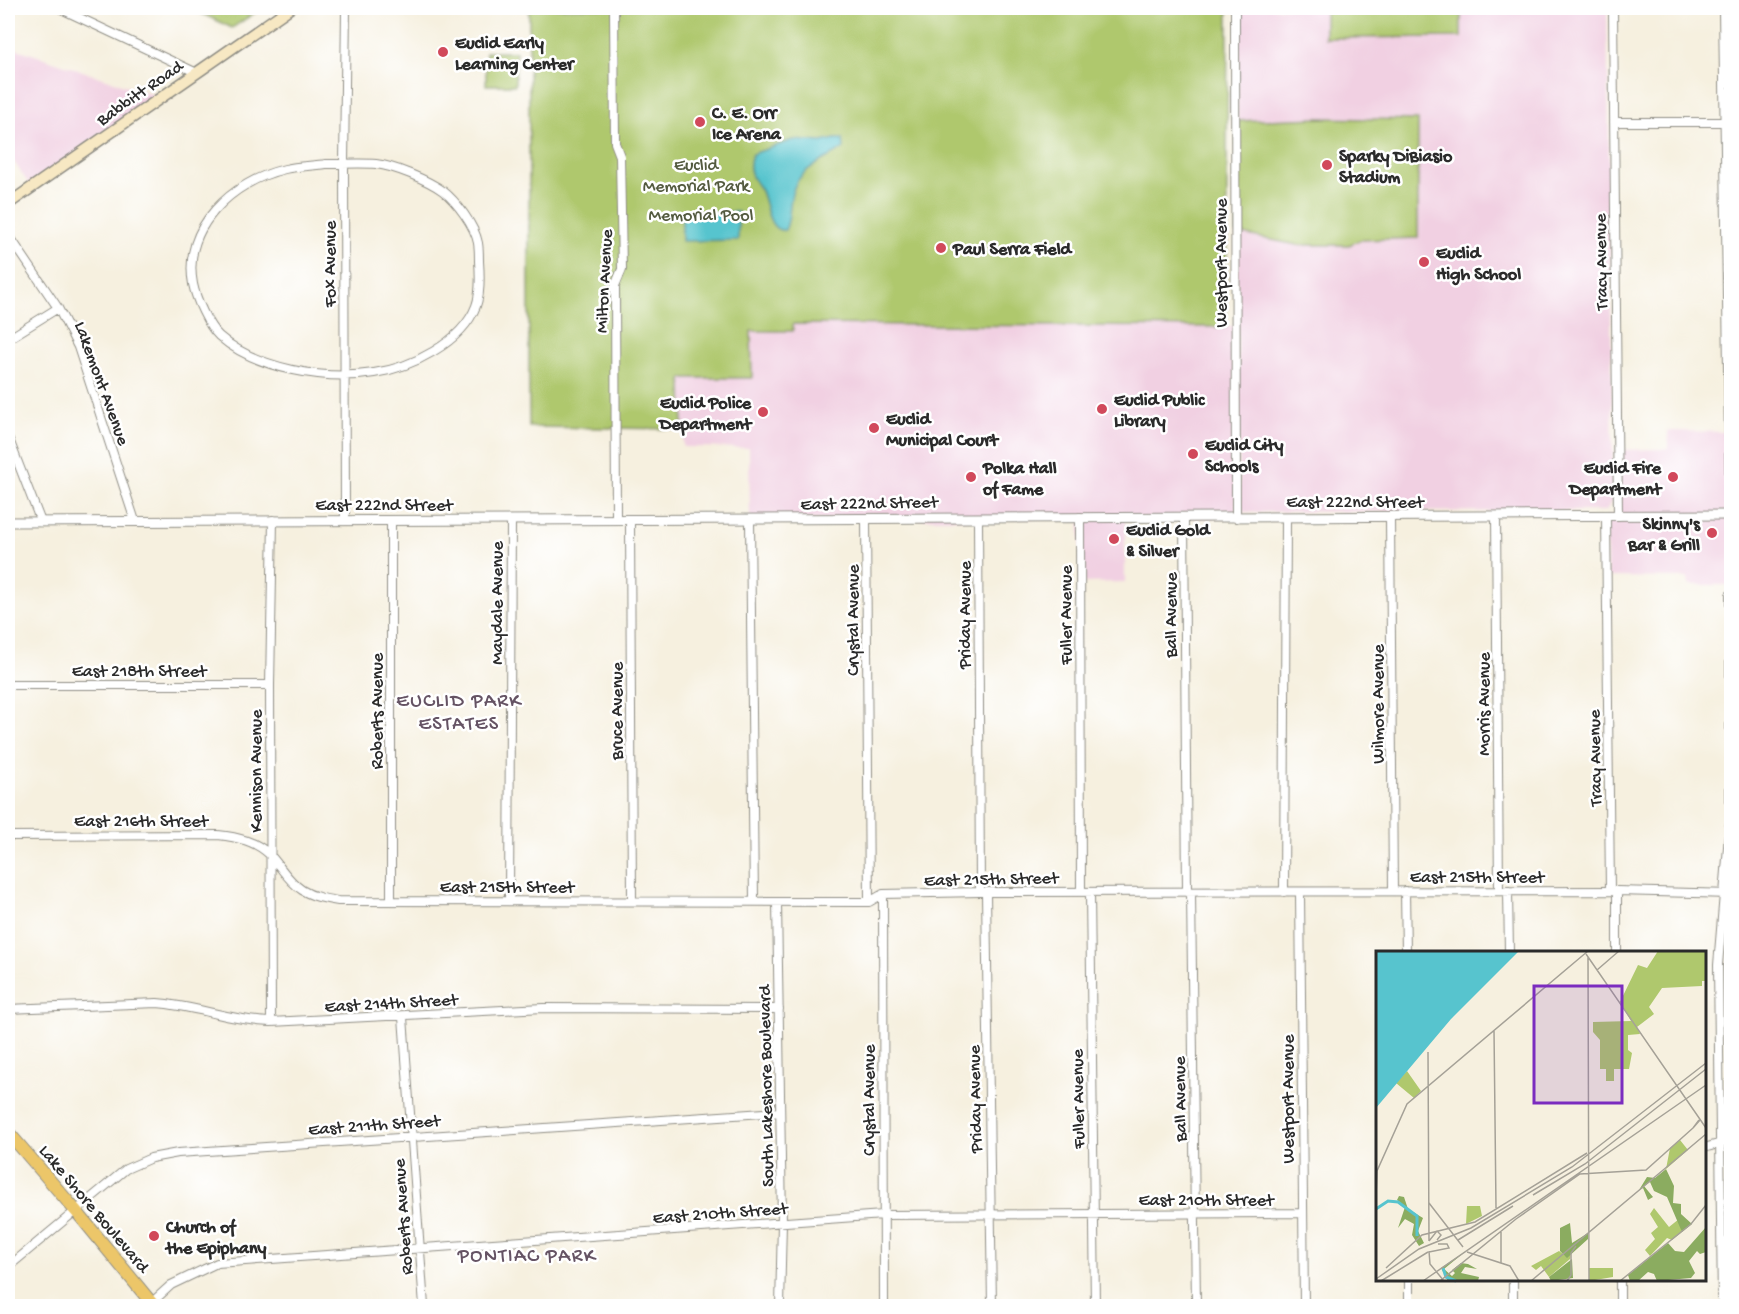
<svg xmlns="http://www.w3.org/2000/svg" width="1739" height="1314" font-family="'Gochi Hand',sans-serif">
	<style>
		.built { fill: #f1d0e2 }
		.green { fill: #afc86d; stroke: #6d7a4c; stroke-width: 1.5 }
		.water { fill: #57c4ce; stroke: #41787c; stroke-width: 1.5 }
		.lines { fill: none; stroke-linecap: round; stroke-linejoin: round }
		.minor-casing { stroke: #908e85; stroke-width: 10 }
		.tertiary-casing { stroke: #908e85; stroke-width: 11 }
		.secondary-casing { stroke: #908e85; stroke-width: 13 }
		.primary-casing { stroke: #908e85; stroke-width: 14 }
		.minor { stroke: #fff; stroke-width: 8 }
		.tertiary { stroke: #fff; stroke-width: 9 }
		.secondary { stroke: #f7e8c3; stroke-width: 10 }
		.primary { stroke: #ecc669; stroke-width: 12 }
		.poi-dot { fill: #d1495b; stroke: #fff; stroke-width: 2 }
		.labels { text-anchor: middle; stroke-width: 5; stroke-linejoin: round; paint-order: stroke }
		.poi-label { font-size: 18px; font-weight: bold; fill: #2b2b2b; stroke: #fff; text-anchor: start }
		.street-label { font-size: 18px; fill: #2b2b2b; stroke: #fff }
		.park-label { font-size: 18px; fill: #535a3f; stroke: #fff }
		.neighbourhood-label { font-size: 20px; letter-spacing: 1.5px; fill: #655364; stroke: #fff }
		.inset-river { fill: none; stroke: #57c4ce; stroke-width: 3 }
		.inset-road { fill: none; stroke: #a5a197; stroke-width: 1.5 }
		.view { fill: #7b2cbf; fill-opacity: 0.15; stroke: #7b2cbf; stroke-width: 3 }
		.inset-edge { fill: none; stroke: #2b2b2b; stroke-width: 3 }
	</style>
	<rect width="100%" height="100%" fill="#fff"/>
	<filter id="ink" filterUnits="userSpaceOnUse"><feTurbulence type="fractalNoise" baseFrequency=".0167" numOctaves="2"/><feDisplacementMap in="SourceGraphic" scale="12" xChannelSelector="R" yChannelSelector="G"/><feConvolveMatrix kernelMatrix="1 2 1 2 8 2 1 2 1" color-interpolation-filters="sRGB"/></filter>
	<filter id="wash" filterUnits="userSpaceOnUse"><feTurbulence type="fractalNoise" baseFrequency=".008" numOctaves="4" result="noise"/><feDisplacementMap in="SourceGraphic" scale="24" xChannelSelector="R" yChannelSelector="G"/><feGaussianBlur stdDeviation="1.35" result="paint"/><feColorMatrix in="noise" values="0 0 0 0 0 0 0 0 0 0 0 0 0 0 0 0 0 1.4 0 .05"/><feComposite in="paint" operator="in"/></filter>
	<g filter="url(#wash)">
		<rect width="100%" height="100%" fill="#f6f0df"/>
		<!-- built -->
		<path class="built" d="M1239 8H1607L1613 465 1611 502 1606 511 1244 512 1240 502 1236 209Z
			M8 46 160 97 31 187 8 153Z
			M793 324 1235 326 1236 518H1125V582L1080 583V518L750 520 749 448 683 447 682 378H751V331H792Z
			M1668 431 1731 432V585H1689L1688 578 1607 577 1606 516H1617V450L1668 449Z"/>
		<!-- green -->
		<path class="green" d="M190 8H262L232 28Z
			M529 8H1228L1226 327 793 324V331H751L752 378H682L683 429 529 427Z
			M1325 8H1461V37L1325 38Z
			M486 52H516L515 85H486Z
			M1319 118 1418 120V238L1360 240 1349 245H1297L1237 233V121Z"/>
		<!-- water -->
		<path class="water" d="M835 139H843L844 148C822 163 796 168 791 198 789 210 790 220 785 230 767 233 767 201 760 189 757 184 752 179 751 173 749 167 750 160 752 154L793 140 822 142Z
			M682 212H738V240L682 241Z"/>
	</g>
	<g filter="url(#ink)">
		<g class="lines">
			<!-- minor casing -->
			<g class="minor-casing">
				<path id="minor" d="M59 8 195 72
					M614 8 615 143 620 156 622 269 615 286 616 520
					M1235 8 1236 518
					M1613 8 1618 516
					M1723 8 1730 515
					M1614 122H1732
					M326 164C342 164 359 163 376 164 394 166 428 180 443 191 456 201 475 226 478 243 479 249 479 255 479 261 480 275 481 293 476 306 462 343 410 368 374 373 326 381 256 369 219 336 208 326 196 299 193 284 182 227 233 181 285 169 298 166 312 166 326 164Z
					M8 234 58 308 78 347 135 521
					M8 339 58 308
					M8 437 41 522
					M1496 516 1499 891
					M1606 516 1610 891
					M1080 517 1081 892
					M1390 517 1393 891
					M978 518 980 892
					M1184 518 1187 892
					M866 519 869 902
					M345 520 344 164 346 8
					M750 520 754 901
					M391 521V901
					M630 521 632 901
					M8 685H270
					M8 836 218 835C237 837 256 841 270 855 281 867 288 881 302 890 313 897 326 899 338 901L869 902 883 894 980 892 1617 891 1732 894
					M1405 891 1406 952
					M1508 891 1509 952
					M1617 891V952
					M986 892 992 1306
					M1090 892 1095 1306
					M1191 892 1196 1306
					M1284 892 1286 518
					M1300 892 1304 1306
					M883 894 884 1306
					M509 901 511 521
					M777 902 782 1223 780 1306
					M8 1009 157 1003C196 1006 232 1021 271 1022L543 1008 779 1009
					M403 1017 424 1306
					M271 1022 270 685 273 520
					M1704 1148 1732 1140
					M8 1267 126 1169 151 1158 178 1153 780 1112
					M1409 1280V1306
					M1513 1280V1306
					M1620 1280V1306
					M149 1305 171 1285 217 1263 883 1215 1303 1213
					M1722 1306 1718 965 1730 823V595"/>
			</g>
			<!-- tertiary casing -->
			<g class="tertiary-casing">
				<path id="tertiary" d="M8 522 1732 515"/>
			</g>
			<!-- secondary casing -->
			<g class="secondary-casing">
				<path id="secondary" d="M8 204 290 8"/>
			</g>
			<!-- primary casing -->
			<g class="primary-casing">
				<path id="primary" d="M8 1132 76 1211 154 1306"/>
			</g>
			<!-- minor -->
			<use href="#minor" class="minor"/>
			<!-- tertiary -->
			<use href="#tertiary" class="tertiary"/>
			<!-- secondary -->
			<use href="#secondary" class="secondary"/>
			<!-- primary -->
			<use href="#primary" class="primary"/>
		</g>
	</g>
	<!-- markers -->
	<g class="poi-dot">
		<circle cx="443" cy="52" r="6"/>
		<circle cx="700" cy="122" r="6"/>
		<circle cx="1327" cy="165" r="6"/>
		<circle cx="941" cy="248" r="6"/>
		<circle cx="1424" cy="262" r="6"/>
		<circle cx="1102" cy="409" r="6"/>
		<circle cx="763" cy="412" r="6"/>
		<circle cx="874" cy="428" r="6"/>
		<circle cx="1193" cy="454" r="6"/>
		<circle cx="971" cy="477" r="6"/>
		<circle cx="1673" cy="477" r="6"/>
		<circle cx="1712" cy="533" r="6"/>
		<circle cx="1114" cy="539" r="6"/>
		<circle cx="154" cy="1236" r="6"/>
	</g>
	<g class="labels">
		<!-- poi labels -->
		<g class="poi-label">
			<text x="455" y="48">Euclid Early<tspan x="455" dy="21">Learning Center</tspan></text>
			<text x="712" y="118">C. E. Orr<tspan x="712" dy="21">Ice Arena</tspan></text>
			<text x="1339" y="161">Sparky DiBiasio<tspan x="1339" dy="21">Stadium</tspan></text>
			<text x="953" y="254">Paul Serra Field</text>
			<text x="1436" y="258">Euclid<tspan x="1436" dy="21">High School</tspan></text>
			<text x="1114" y="405">Euclid Public<tspan x="1114" dy="21">Library</tspan></text>
			<text x="751" y="408" text-anchor="end">Euclid Police<tspan x="751" dy="21">Department</tspan></text>
			<text x="886" y="424">Euclid<tspan x="886" dy="21">Municipal Court</tspan></text>
			<text x="1205" y="450">Euclid City<tspan x="1205" dy="21">Schools</tspan></text>
			<text x="983" y="473">Polka Hall<tspan x="983" dy="21">of Fame</tspan></text>
			<text x="1661" y="473" text-anchor="end">Euclid Fire<tspan x="1661" dy="21">Department</tspan></text>
			<text x="1700" y="529" text-anchor="end">Skinny's<tspan x="1700" dy="21">Bar &amp; Grill</tspan></text>
			<text x="1126" y="535">Euclid Gold<tspan x="1126" dy="21">&amp; Silver</tspan></text>
			<text x="166" y="1232">Church of<tspan x="166" dy="21">the Epiphany</tspan></text>
		</g>
		<!-- street labels -->
		<g class="street-label">
			<text transform="translate(139 92) rotate(-35)" y="6">Babbitt Road</text>
			<text transform="translate(1600 262) rotate(-91)" y="6">Tracy Avenue</text>
			<text transform="translate(1220 263) rotate(-90)" y="6">Westport Avenue</text>
			<text transform="translate(329 264) rotate(-90)" y="6">Fox Avenue</text>
			<text transform="translate(603 281) rotate(-87)" y="6">Milton Avenue</text>
			<text transform="translate(103 383) rotate(70)" y="6">Lakemont Avenue</text>
			<text x="1355" y="507">East 222nd Street</text>
			<text transform="translate(869 502) rotate(-1)" y="6">East 222nd Street</text>
			<text x="384" y="510">East 222nd Street</text>
			<text transform="translate(496 603) rotate(-90)" y="6">Maydale Avenue</text>
			<text transform="translate(964 615) rotate(-90)" y="6">Priday Avenue</text>
			<text transform="translate(1065 615) rotate(-90)" y="6">Fuller Avenue</text>
			<text transform="translate(1170 615) rotate(-90)" y="6">Ball Avenue</text>
			<text transform="translate(852 620) rotate(-90)" y="6">Crystal Avenue</text>
			<text x="139" y="676">East 218th Street</text>
			<text transform="translate(1377 704) rotate(-90)" y="6">Wilmore Avenue</text>
			<text transform="translate(1483 704) rotate(-90)" y="6">Morris Avenue</text>
			<text transform="translate(376 711) rotate(-90)" y="6">Roberts Avenue</text>
			<text transform="translate(616 711) rotate(-90)" y="6">Bruce Avenue</text>
			<text transform="translate(1594 758) rotate(-91)" y="6">Tracy Avenue</text>
			<text transform="translate(255 771) rotate(-90)" y="6">Kennison Avenue</text>
			<text x="141" y="826">East 216th Street</text>
			<text x="1477" y="882">East 215th Street</text>
			<text transform="translate(991 878) rotate(-1)" y="6">East 215th Street</text>
			<text x="507" y="892">East 215th Street</text>
			<text transform="translate(391 1002) rotate(-3)" y="6">East 214th Street</text>
			<text transform="translate(765 1086) rotate(-91)" y="6">South Lakeshore Boulevard</text>
			<text transform="translate(974 1099) rotate(-91)" y="6">Priday Avenue</text>
			<text transform="translate(1077 1099) rotate(-91)" y="6">Fuller Avenue</text>
			<text transform="translate(1179 1099) rotate(-91)" y="6">Ball Avenue</text>
			<text transform="translate(1287 1099) rotate(-90)" y="6">Westport Avenue</text>
			<text transform="translate(868 1100) rotate(-90)" y="6">Crystal Avenue</text>
			<text transform="translate(374 1124) rotate(-4)" y="6">East 211th Street</text>
			<text x="1206" y="1205">East 210th Street</text>
			<text transform="translate(95 1208) rotate(50)" y="6">Lake Shore Boulevard</text>
			<text transform="translate(720 1212) rotate(-4)" y="6">East 210th Street</text>
			<text transform="translate(402 1217) rotate(-94)" y="6">Roberts Avenue</text>
		</g>
		<!-- park labels -->
		<g class="park-label">
			<text x="696" y="170">Euclid<tspan x="696" dy="21">Memorial Park</tspan></text>
			<text x="701" y="220">Memorial Pool</text>
		</g>
		<!-- neighbourhood labels -->
		<g class="neighbourhood-label">
			<text x="459" y="706">EUCLID PARK<tspan x="459" dy="23">ESTATES</tspan></text>
			<text x="527" y="1261">PONTIAC PARK</text>
		</g>
	</g>
	<!-- overview -->
	<g transform="translate(1376 951)">
		<rect width="330" height="330" fill="#f6f0df"/>
		<path d="M282 0H330V30H326V35L286 37 273 56 278 63 261 76 264 83 252 84V99L256 102 253 118H238V130H230V118H224V89L217 81V71L255 70 244 51 262 14 271 17ZM31 120 45 140 38 147 20 132ZM304 189 312 199 290 218 294 197ZM91 255H104L106 265 90 273ZM278 257 293 276 303 268 306 281 296 289 291 287 274 305 269 299 279 288 275 282 282 276 274 263ZM183 300 191 306 195 301 194 308 173 326 165 315 160 319 155 315ZM213 317H237V326L213 330Z" fill="#afc86d"/>
		<path d="M290 218 298 235 297 252 305 253V263L316 273 306 281 291 246 278 240 274 231 268 235 277 246 272 249 267 237 263 239 271 226 279 227ZM23 245 28 246 32 258 47 267 42 280 48 292 43 295 36 284 38 273 29 268 22 277 29 256 21 249ZM194 272 196 292 212 282V288L191 307 184 300V277ZM330 276V301L324 303 321 300 313 310 319 322 315 327 281 330 278 323 272 321 262 330H254L252 324 292 292 299 300 308 301ZM90 300 68 318 76 325 79 322 76 319 85 312 92 313 101 318 89 316 85 322 103 326 102 330H72L65 317ZM196 308 197 327 175 330 173 326Z" fill="#8bac60"/>
		<path d="M0 0H143L75 68 0 157Z" fill="#57c4ce"/>
		<path class="inset-river" d="M0 258 12 250 22 251 41 265V285M67 317 70 326 80 330"/>
		<path class="inset-road" d="M210 3 330 177M212 6 213 330M221 19 243 0M118 79 120 257M52 101 53 290M323 169 317 177 324 169M157 244 209 213 330 118M0 245 1 220 31 153 212 0M53 252 87 296M125 281V312M82 289 137 255M53 290 61 280 65 284 61 289M53 300 54 313 68 330M53 301 73 297 71 293H62M91 301 134 315 143 330M10 317 46 284 99 271 211 202M0 328 43 298 95 277 196 216 330 112M5 330 52 301M47 330 330 134M64 330 140 268 204 223 270 219 317 177M155 330 330 183M191 330 195 324V302L200 295M244 330 315 273 330 254"/>
		<path class="view" d="M158 35H246V152H158Z"/>
		<rect width="330" height="330" class="inset-edge"/>
	</g>
	<!-- margin -->
	<rect width="1739" height="1314" fill="none" stroke="#fff" stroke-width="30"/>
</svg>
